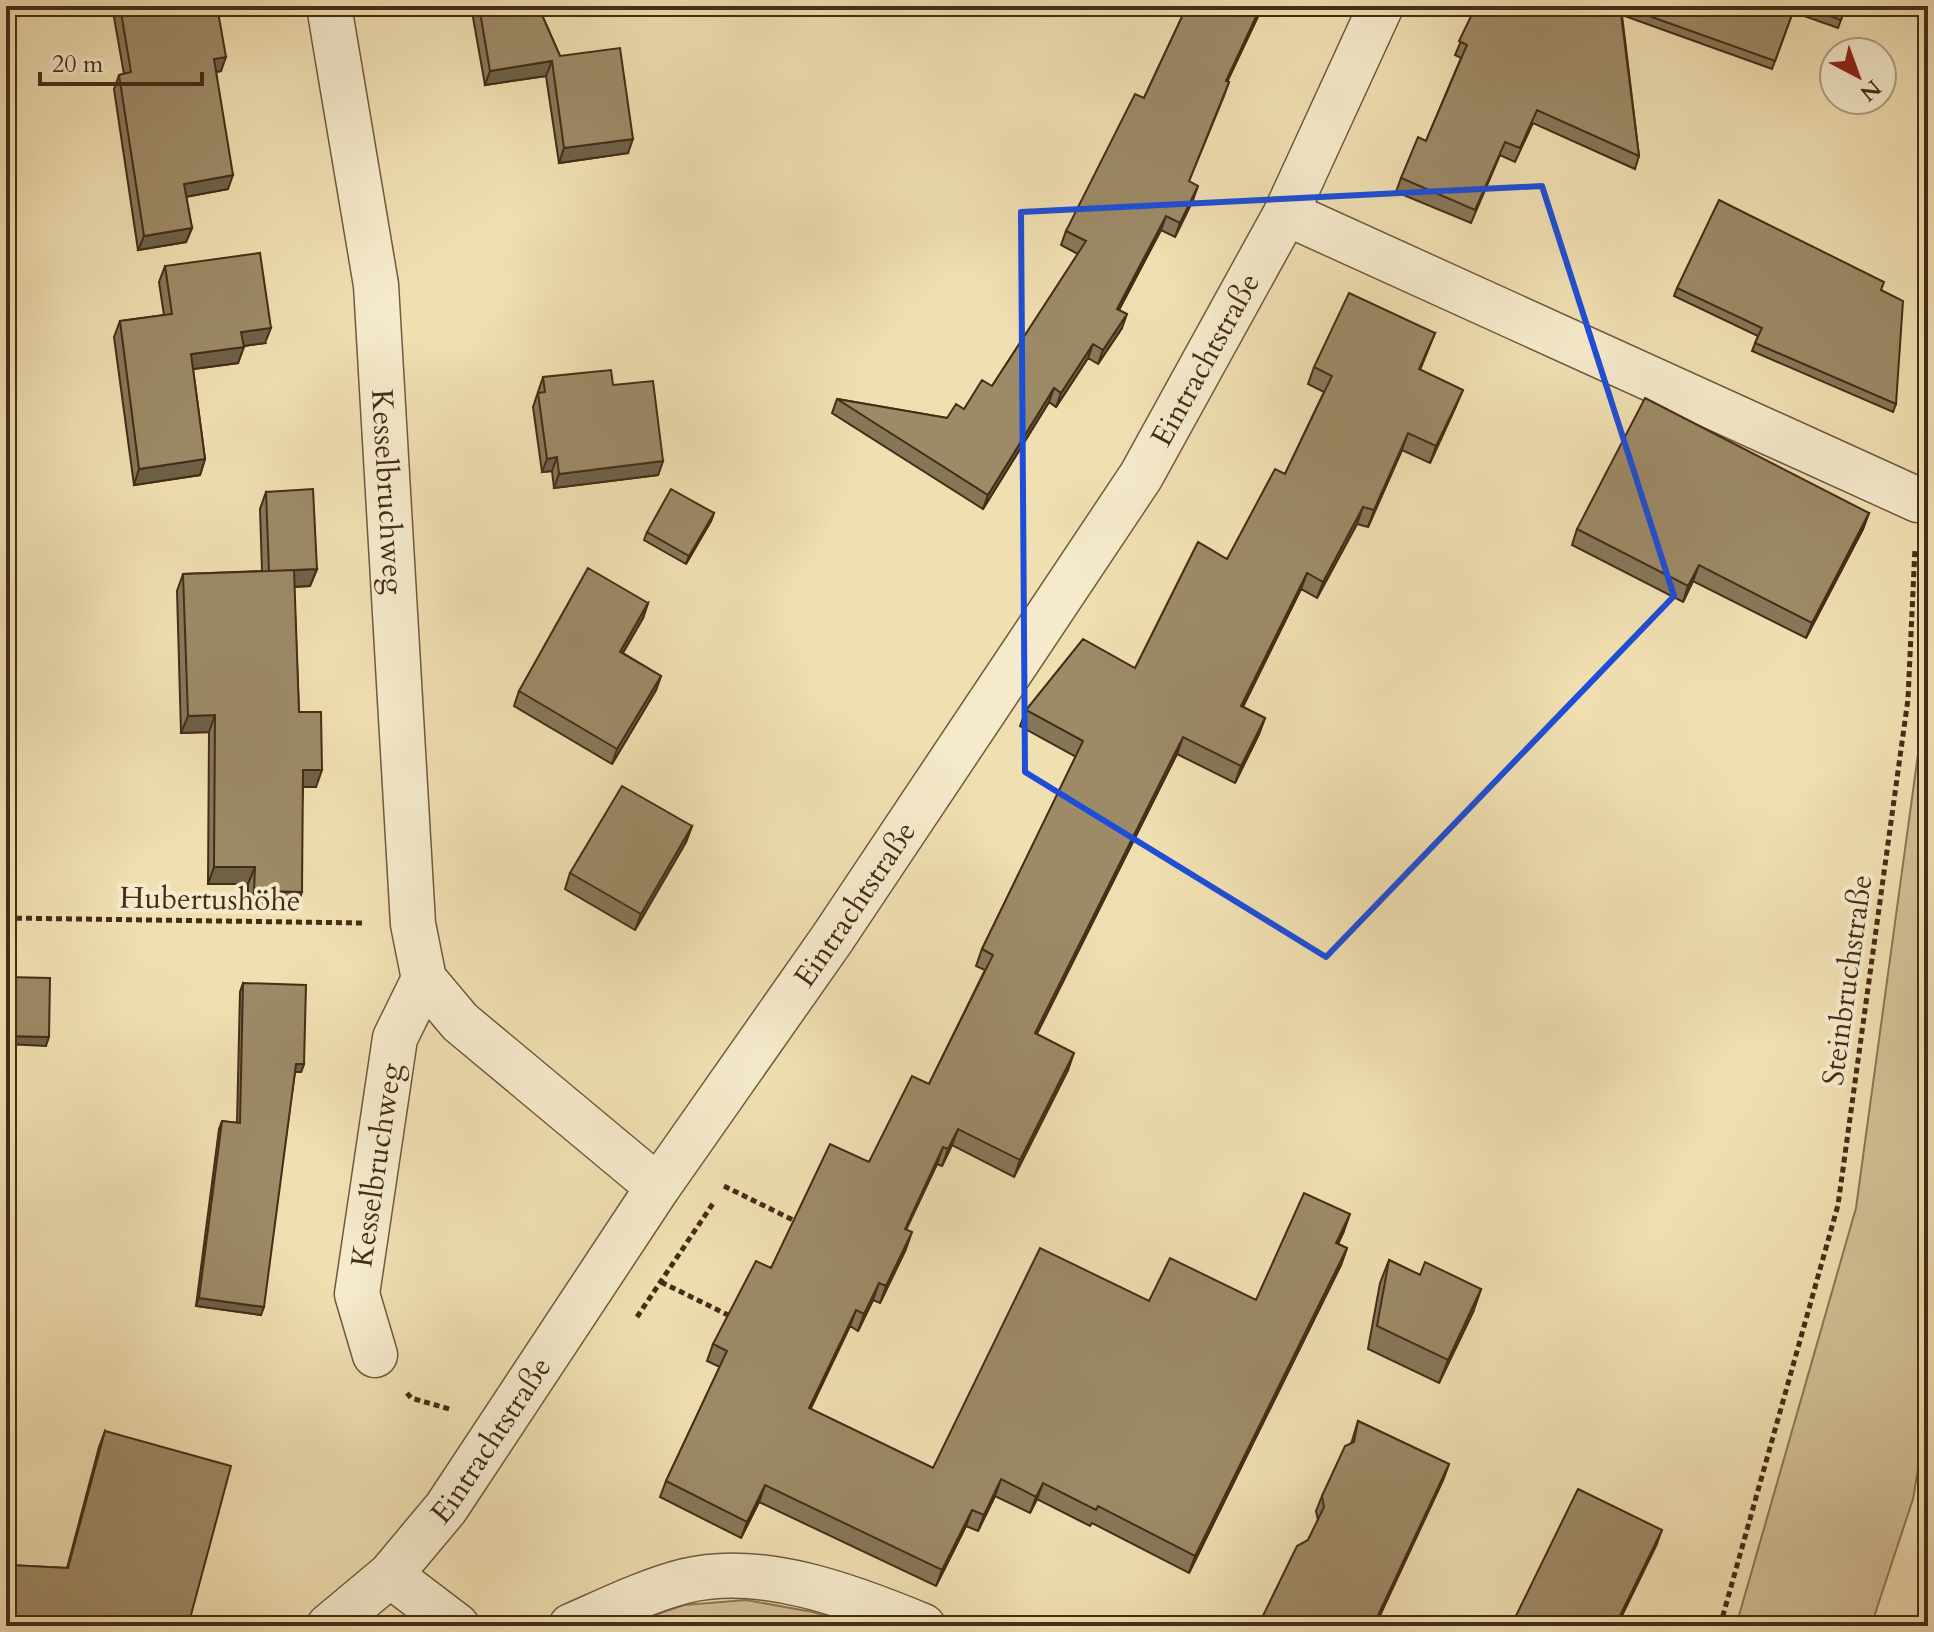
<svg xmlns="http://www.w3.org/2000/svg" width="1934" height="1632" font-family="Cardo,serif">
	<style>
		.green { fill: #d3c197; stroke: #8c7757; stroke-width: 2 }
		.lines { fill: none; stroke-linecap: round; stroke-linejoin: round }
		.street-casing { stroke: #6f5a3e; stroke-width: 47 }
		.path { stroke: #442d17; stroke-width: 5; stroke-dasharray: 6 4; stroke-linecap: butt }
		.street { stroke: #f5eacc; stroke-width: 44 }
		.wall { fill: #877759; stroke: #442d17; stroke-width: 2 }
		.shaded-wall { fill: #6e6148; stroke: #442d17; stroke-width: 2 }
		.building { fill: #9d8a67; stroke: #442d17; stroke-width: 2 }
		.marked { fill: none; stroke: #1d4ed8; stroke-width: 6; stroke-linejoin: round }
		.labels { text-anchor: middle; stroke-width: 8; stroke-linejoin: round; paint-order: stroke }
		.street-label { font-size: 30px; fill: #442d17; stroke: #f5eacc }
	</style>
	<rect width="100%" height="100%" fill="#f0dfb1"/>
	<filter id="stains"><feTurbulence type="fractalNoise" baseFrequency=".0025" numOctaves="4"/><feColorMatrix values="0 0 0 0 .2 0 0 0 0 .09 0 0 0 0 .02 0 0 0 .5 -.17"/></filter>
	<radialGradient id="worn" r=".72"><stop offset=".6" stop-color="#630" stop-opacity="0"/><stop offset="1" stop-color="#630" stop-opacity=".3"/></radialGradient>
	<!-- green -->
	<path class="green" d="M1928 655V1410L1913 1499 1871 1626H1736L1856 1208 1925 703Z
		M746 1600 813 1612 860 1626H622L684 1605Z"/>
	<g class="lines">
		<!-- street casing -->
		<g class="street-casing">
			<g id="street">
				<path id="s1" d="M329 6 376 285 413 924 424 979 460 1022 658 1187"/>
				<path d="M1286 213 1918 500"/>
				<path id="s2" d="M375 1355 357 1294 395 1038 424 979"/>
				<path d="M390 1575 457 1626"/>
				<path id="s3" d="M329 1626 390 1575 446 1508 658 1187 832 939 1141 476 1286 213 1381 6"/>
				<path d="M571 1626C608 1610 646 1591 685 1581 762 1562 853 1597 923 1626"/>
			</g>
		</g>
		<!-- path -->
		<path class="path" d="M1921 446 1928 325
			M6 918 364 923
			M724 1186 797 1222
			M661 1282 732 1317
			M637 1317 714 1202
			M407 1393 411 1398 453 1410
			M1720 1626 1838 1205 1908 699 1915 548"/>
		<!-- street -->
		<use href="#street" class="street"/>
	</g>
	<!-- wall -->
	<path class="wall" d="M112 6H217L221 71 216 72 228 189 186 197 192 228 186 242 138 250 114 89 119 75 124 74Z
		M471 6H538L560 56 628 153 559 163 546 76 485 85Z
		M1187 6H1263L1227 81 1229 82 1224 96 1189 181 1193 200 1175 237 1161 230 1119 310 1122 328 1098 364 1088 358 1056 407 1049 402 983 509 832 413 837 399 947 418 964 409 992 386 1078 254 1061 245 1066 231 1144 98Z
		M1476 6H1846L1838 28 1793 12 1772 69 1622 15 1639 156 1635 169 1533 123 1515 162 1500 155 1471 223 1396 192 1401 178 1426 141 1461 58 1455 55Z
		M165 266 265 343 244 346 238 363 193 369 205 459 200 475 134 485 114 337 120 321 164 315 159 282Z
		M1677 288 1881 290 1896 404 1893 412 1752 351 1758 336 1674 296Z
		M1435 333 1420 370 1456 406 1430 463 1402 450 1368 527 1357 524 1317 598 1301 589 1243 707 1265 718 1259 734 1235 783 1177 754 1036 1034 1068 1070 1014 1177 952 1145 942 1166 937 1164 906 1229V1249L880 1303 873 1300 858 1331 850 1326 810 1409 933 1468 1149 1301 1256 1300 1344 1231 1338 1244 1347 1248 1341 1265 1189 1573 1092 1523 1090 1526 1037 1499 1030 1513 995 1496 978 1531 966 1526 936 1586 759 1502 741 1538 660 1497 666 1481 720 1367 707 1361 713 1344 771 1268 869 1162 929 1084 985 970 976 966 982 949 1076 757 1020 726 1026 710 1135 668 1227 559 1285 474 1324 392 1308 384 1314 367Z
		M543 377 613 385 663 461 658 475 554 488 552 471 542 472 533 407Z
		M266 492 317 569 310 586 294 587 299 712 316 787H303L296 909 248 908V884H208L209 732 181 733 177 591 183 574 262 571 260 509Z
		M714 513 711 521 686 564 644 540 647 532Z
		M1869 513 1863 529 1806 638 1693 581 1683 602 1572 545 1577 529Z
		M648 603 643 618 623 653 661 676 656 690 612 764 514 706 519 691Z
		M692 826 686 842 635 930 565 889 570 873Z
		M243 983 304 1064 301 1072H295L261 1315 196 1306 219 1129 222 1121 237 1123 240 992Z
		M1389 1260 1420 1275 1481 1289 1473 1312 1439 1383 1368 1349 1380 1283Z
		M1358 1421 1449 1464 1443 1480 1375 1626H1258L1308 1540 1318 1520 1316 1511 1322 1496 1351 1444Z
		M105 1431 188 1626H6V1575L10 1565 67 1568 99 1447Z"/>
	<!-- shaded-wall -->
	<path class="shaded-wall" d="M1261 6H1263L1221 95 1226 81Z
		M226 57 221 71 208 73 214 59Z
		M552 61 546 76 485 85 490 71Z
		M633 139 628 153 559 163 564 148Z
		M233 175 228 189 179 198 184 184Z
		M1198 186 1193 200 1175 237 1180 223Z
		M1166 216 1161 230 1112 323 1117 309Z
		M192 228 186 242 138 250 144 236Z
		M1127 314 1122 328 1098 364 1103 350Z
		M271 328 265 343 236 347 241 332Z
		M1093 344 1088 358 1056 407 1061 393Z
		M244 347 238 363 186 370 191 354Z
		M1054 388 1049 402 983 509 988 495Z
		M1463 390 1456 406 1430 463 1436 446Z
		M1408 433 1402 450 1368 527 1374 510Z
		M557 457 552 471 542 472 547 459Z
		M205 459 200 475 134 485 139 469Z
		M663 461 658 475 554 488 559 474Z
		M1363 507 1357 524 1317 598 1323 582Z
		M714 513 711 521 686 564 689 556Z
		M1869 513 1863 529 1806 638 1812 623Z
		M1699 565 1693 581 1683 602 1688 586Z
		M317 569 310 586 263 588 269 571Z
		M1307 573 1301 589 1235 722 1241 706Z
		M648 603 643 618 615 666 620 652Z
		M661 676 656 690 612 764 617 749Z
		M215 715 209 732 181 733 188 716Z
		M1265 718 1259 734 1235 783 1241 766Z
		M1183 737 1177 754 1029 1050 1035 1033Z
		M303 770H322L316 787H296Z
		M692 826 686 842 635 930 641 914Z
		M214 867H255L248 884H208Z
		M254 891 302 892 296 909 248 908Z
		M6 1036 49 1037 46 1046 6 1044Z
		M1074 1053 1068 1070 1014 1177 1020 1160Z
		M296 1064H304L301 1072H293Z
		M958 1129 952 1145 942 1166 948 1149Z
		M943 1147 937 1164 899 1245 905 1229Z
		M1350 1214 1344 1231 1330 1260 1336 1243Z
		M912 1232 906 1249 880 1303 886 1286Z
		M1347 1248 1341 1265 1189 1573 1195 1556Z
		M879 1283 873 1300 858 1331 864 1314Z
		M1481 1289 1473 1312 1439 1383 1448 1360Z
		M199 1298 264 1307 261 1315 196 1306Z
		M856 1310 850 1326 803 1425 809 1408Z
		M1449 1464 1443 1480 1375 1626H1373Z
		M1001 1479 995 1496 978 1531 984 1515Z
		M1043 1483 1037 1499 1030 1513 1036 1497Z
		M765 1485 759 1502 741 1538 747 1522Z
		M972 1510 966 1526 936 1586 942 1570Z
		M1662 1530 1656 1546 1617 1626H1615Z
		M7 1619 53 1621 51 1626H6Z"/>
	<!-- building -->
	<path class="building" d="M120 6H217L226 57 214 59 233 175 184 184 192 228 144 236 119 75 131 72Z
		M479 6H538L560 56 620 48 633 139 564 148 552 61 490 71Z
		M1187 6H1261L1226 81 1229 82 1189 181 1198 186 1180 223 1166 216 1117 309 1127 314 1103 350 1093 344 1061 393 1054 388 988 495 837 399 947 418 956 404 964 409 982 380 992 386 1086 241 1066 231 1135 94 1144 98Z
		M1476 6H1620L1639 156 1537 110 1520 148 1505 142 1475 210 1401 178 1418 137 1426 141 1467 45 1459 41Z
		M1621 6H1795L1775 61Z
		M1802 6H1846L1841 20Z
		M1719 200 1884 282 1881 290 1903 301 1896 404 1755 343 1762 328 1677 288Z
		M260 253 271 328 241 332 244 347 191 354 205 459 139 469 120 321 172 314 165 266Z
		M1349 293 1435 333 1419 369 1463 390 1436 446 1408 433 1374 510 1363 507 1323 582 1307 573 1241 706 1265 718 1241 766 1183 737 1035 1033 1074 1053 1020 1160 958 1129 948 1149 943 1147 905 1229 912 1232 886 1286 879 1283 864 1314 856 1310 809 1408 933 1468 1040 1248 1149 1301 1170 1258 1256 1300 1304 1193 1350 1214 1336 1243 1347 1248 1195 1556 1098 1506 1096 1510 1043 1483 1036 1497 1001 1479 984 1515 972 1510 942 1570 765 1485 747 1522 666 1481 727 1351 713 1344 756 1261 771 1268 830 1144 869 1162 912 1076 929 1084 993 955 982 949 1083 741 1026 710 1083 639 1135 668 1198 542 1227 559 1275 469 1285 474 1332 376 1314 367Z
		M611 370 613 385 653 381 663 461 559 474 557 457 547 459 538 393 545 392 543 377Z
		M1645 398 1869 513 1812 623 1699 565 1688 586 1577 529Z
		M313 489 317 569 269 571 294 570 299 712H321L322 770H303L302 892 254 891 255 867H214L215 715 188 716 183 574 269 571 266 492Z
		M671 489 714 513 689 556 647 532Z
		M588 568 648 603 620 652 661 676 617 749 519 691Z
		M622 786 692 826 641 914 570 873Z
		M6 977 50 978 49 1037 6 1036Z
		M243 983 306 985 304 1064H296L264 1307 199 1298 222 1121 240 1123Z
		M1389 1260 1420 1275 1425 1262 1481 1289 1448 1360 1377 1326Z
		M1358 1421 1449 1464 1373 1626H1258L1297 1546 1308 1540 1324 1507 1322 1496 1345 1446 1354 1442Z
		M105 1431 231 1466 188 1626H71L53 1621 7 1619 10 1565 68 1568Z
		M1578 1489 1662 1530 1615 1626H1511Z"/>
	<!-- marked area -->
	<path class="marked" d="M1542 186 1674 596 1326 957 1025 772 1021 212Z"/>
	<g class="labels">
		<!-- street labels -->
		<g class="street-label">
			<text dy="10" stroke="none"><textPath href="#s3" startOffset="1544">Eintrachtstraße</textPath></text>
			<text dy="10" stroke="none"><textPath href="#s1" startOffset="490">Kesselbruchweg</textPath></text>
			<text transform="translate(210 899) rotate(1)" y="10">Hubertushöhe</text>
			<text dy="10" stroke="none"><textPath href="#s3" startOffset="896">Eintrachtstraße</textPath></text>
			<text transform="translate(1847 980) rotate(-82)" y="10">Steinbruchstraße</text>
			<text dy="10" stroke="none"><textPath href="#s2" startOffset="194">Kesselbruchweg</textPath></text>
			<text dy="10" stroke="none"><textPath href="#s3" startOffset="248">Eintrachtstraße</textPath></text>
		</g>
	</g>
	<!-- margin -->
	<rect width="1934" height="1632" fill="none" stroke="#f0dfb1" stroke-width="32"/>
	<rect x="8" y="8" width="1918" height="1616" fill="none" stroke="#442d17" stroke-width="4"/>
	<rect x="16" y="16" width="1902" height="1600" fill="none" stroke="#442d17" stroke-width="2"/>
	<!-- north arrow -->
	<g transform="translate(1858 76) rotate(139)"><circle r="38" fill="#f5eacc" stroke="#ae9e84" stroke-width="2"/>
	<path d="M0-6L14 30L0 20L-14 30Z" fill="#8f2418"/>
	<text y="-12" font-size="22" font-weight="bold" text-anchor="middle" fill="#442d17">N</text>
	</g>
	<!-- scale -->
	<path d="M40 72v12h162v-12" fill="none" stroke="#442d17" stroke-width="4"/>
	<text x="52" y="72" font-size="24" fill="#442d17" stroke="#f5eacc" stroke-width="6" paint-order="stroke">20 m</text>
	<rect width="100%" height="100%" filter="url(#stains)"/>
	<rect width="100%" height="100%" fill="url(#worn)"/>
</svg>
